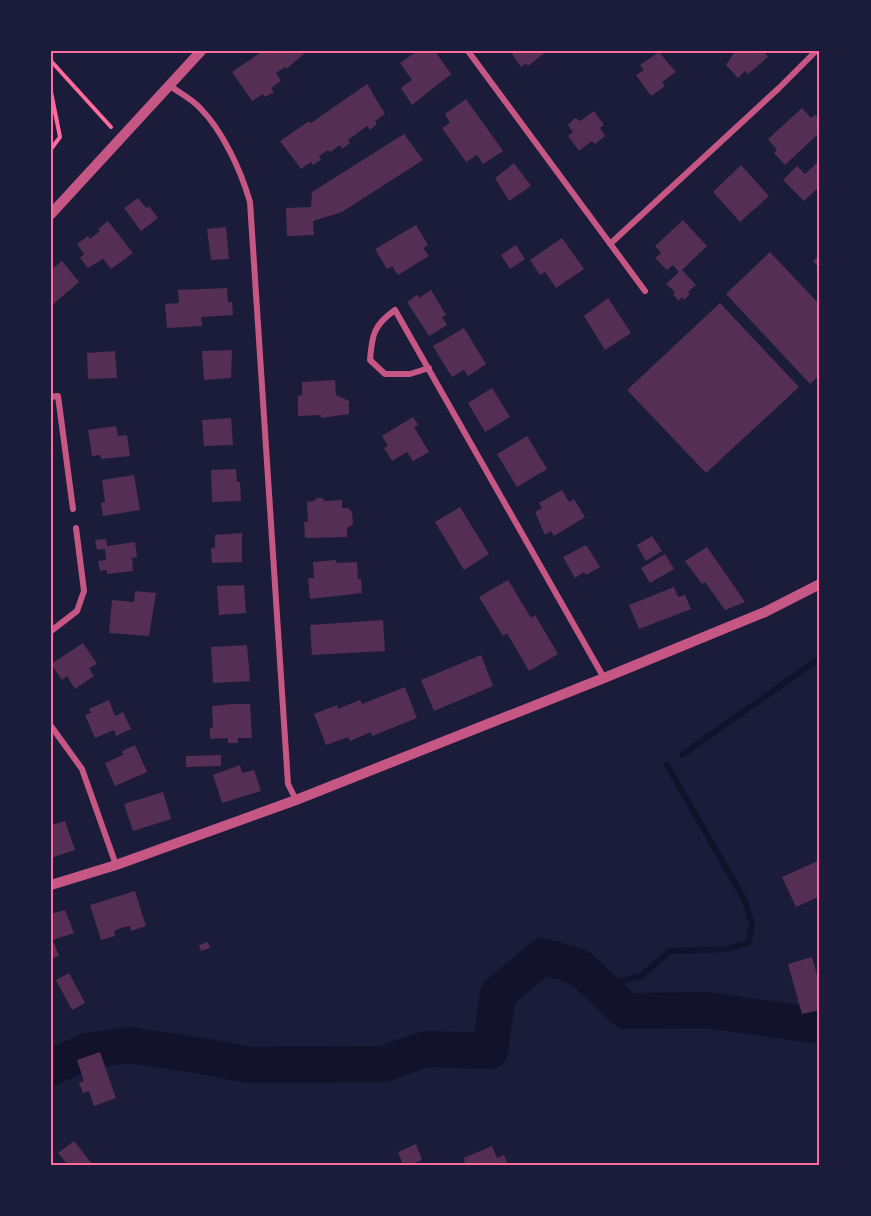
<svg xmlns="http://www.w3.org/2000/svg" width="871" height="1216" font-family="Manrope,sans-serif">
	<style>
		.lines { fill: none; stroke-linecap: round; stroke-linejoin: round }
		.stream { stroke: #12122b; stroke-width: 6 }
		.river { stroke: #12122b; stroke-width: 36 }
		.building { fill: #542f53 }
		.path { stroke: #ff6b9d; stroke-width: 4 }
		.minor { stroke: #c65784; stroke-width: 6 }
		.tertiary { stroke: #c65784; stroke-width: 10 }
		.neatline { fill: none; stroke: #ff6b9d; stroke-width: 2 }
	</style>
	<rect width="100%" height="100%" fill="#1b1b3a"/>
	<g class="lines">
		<!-- stream -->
		<path class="stream" d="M682 755 820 658
			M600 987 641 976 670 951 727 949 749 942 752 923 744 899 667 765"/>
		<!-- river -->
		<path class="river" d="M51 1068 87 1051 129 1045 203 1056 249 1065 383 1064 426 1049 490 1051 498 994 543 956 579 967 626 1011 707 1010 820 1026"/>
	</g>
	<!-- building -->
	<path class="building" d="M259 51H302L304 54 286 69 285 67 276 73 281 81 271 88 274 92 265 97 263 94 252 101 232 72 260 53Z
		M417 51H435L451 74 412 105 401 88 412 80 400 63Z
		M510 51H547L528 66 526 63 521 67Z
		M735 51H763L768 57 748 74 745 71 738 78 726 65Z
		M659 52 676 72 662 82 665 86 651 96 636 75 644 70 640 65Z
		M367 84 385 114 375 121 377 124 370 130 367 126 348 140 350 143 342 149 340 145 330 152 328 150 319 156 321 160 313 165 311 162 301 169 280 141 309 121 311 123Z
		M466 99 503 151 483 164 477 155 466 162 442 128 450 123 445 114Z
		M802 108 811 118 815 115 820 120V132L785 165 774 153 777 150 768 139Z
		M594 111 604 125 600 128 605 136 595 144 592 141 579 151 568 136 573 132 568 125 575 118 580 121Z
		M404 134 423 160 342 212 313 221 314 235 287 236 286 208 311 207 312 192Z
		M820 160V186L804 201 783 180 797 166 805 174Z
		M514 163 531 186 509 201 495 178Z
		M741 165 769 196 740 222 713 192Z
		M138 198 146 208 149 206 158 218 141 231 124 208Z
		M683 220 707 246 682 270 696 285 688 292 690 294 684 300 682 297 678 301 673 294 675 292 666 284 679 272 673 265 667 270 655 258 661 253 655 246Z
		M108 221 133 253 111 269 103 259 88 268 80 258 84 254 77 244 88 236 90 239 100 231 98 229Z
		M416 225 428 245 423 248 429 256 398 275 392 266 387 269 375 249Z
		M226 227 229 259 211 260 207 229Z
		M562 238 584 269 556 288 545 272 540 275 530 260Z
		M516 245 525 259 510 269 501 255Z
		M770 252 820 305V375L810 384 726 294Z
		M820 255V269L813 261Z
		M62 261 79 282 51 306V270Z
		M227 288 228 302H232L233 315 201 317 202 326 167 328 165 304 179 303 178 290Z
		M431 290 446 315 442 317 447 325 429 336 407 302 417 295 419 298Z
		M608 298 631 333 605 350 584 316Z
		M720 303 799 387 706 473 627 390Z
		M464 328 486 364 468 376 464 370 452 377 433 346Z
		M232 350 231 378 204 380 202 351Z
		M115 351 117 378 88 379 87 353Z
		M335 380 336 395 349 401V414L321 418V415L298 416V396L302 395V382Z
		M492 388 510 417 485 432 468 403Z
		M413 417 418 425 414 427 429 452 413 461 407 452 392 461 384 448 388 446 382 436Z
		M231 418 233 445 204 446 202 420Z
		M116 426 118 436 127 435 130 456 101 459 100 455 92 456 88 430Z
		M527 436 547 469 517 487 497 454Z
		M236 469 237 482H240L241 501 212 502 211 470Z
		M134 475 140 510 103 516 101 503 105 502 102 480Z
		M562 490 569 502 574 499 585 517 554 536 551 531 545 535 535 512 542 508 539 503Z
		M317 498H322L325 501 342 500V508H348L352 512 353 524 347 528V537L305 538 304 522H308L307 502 314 501Z
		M460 507 489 554 464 570 435 522Z
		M242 533V562L212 563 211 548H215V535Z
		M652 536 662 551 646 561 637 545Z
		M106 539 107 546 135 542 137 557 132 558 133 571 107 574V570L100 571 98 561 106 560 105 549 97 550 95 540Z
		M586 545 600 567 586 575 584 572 575 578 563 557Z
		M707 547 723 570 745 602 725 610 705 582 702 584 685 561Z
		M665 554 674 569 650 583 641 568Z
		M336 560V563L357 562 358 579H361L362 593 310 599 308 578H314L313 562Z
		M508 580 531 618 535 615 558 654 529 671 507 633 503 636 479 597Z
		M244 585 246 613 219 615 217 586Z
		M674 587 678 597 685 595 691 609 639 629 629 605Z
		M135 591 156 593 149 636 109 633 112 600 134 602Z
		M383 620 385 651 312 655 310 625Z
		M83 643 97 664 89 668 94 676 75 689 67 676 62 680 51 664Z
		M247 645 250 681 213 683 211 647Z
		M481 655 493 686 434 711 421 680Z
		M405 687 417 718 372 736 371 732 350 741 348 737 326 745 314 714 337 705 338 709 360 700 362 704Z
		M109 700 115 716 123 712 131 729 116 736 114 730 95 738 85 715 91 713 89 709Z
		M233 704H250L252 738H238V743H228V738L210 739V728L213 727 212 706Z
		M135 745 147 772 115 786 105 763 123 755 122 751Z
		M221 755V766L186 767V756Z
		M240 765 242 773 254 770 261 791 222 803 213 775Z
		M163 792 171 819 133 831 124 804Z
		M65 821 75 850 51 858V825Z
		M820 860V896L796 907 782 877Z
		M135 891 146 926 131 931 130 926 121 928 114 931 115 936 101 940 90 905Z
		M65 910 74 933 53 940 59 956 51 959V914Z
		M208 942 210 948 201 951 199 945Z
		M812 957 820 987V1010L802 1014 788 964Z
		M69 973 85 1003 72 1010 56 980Z
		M100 1052 116 1098 94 1106 89 1091 83 1093 79 1083 84 1081 77 1060Z
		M74 1141 93 1165H68L58 1153Z
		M416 1144 422 1160 410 1165H403L398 1152Z
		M492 1146 497 1158 504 1155 508 1165H465L464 1158Z"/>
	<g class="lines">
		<!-- path -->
		<path class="path" d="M51 61 111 127
			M51 92 60 137 51 149"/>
		<!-- minor -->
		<path class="minor" d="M468 51 645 291
			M170 86C180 93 192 99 200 108 223 131 241 171 250 202L288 784 296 800
			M610 244 779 88 816 51
			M429 368 410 374H385L370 360C372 334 374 325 395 310L604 678
			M51 397 58 396 73 509
			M51 631 77 611 84 591 76 528
			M51 726 82 769 116 865"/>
		<!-- tertiary -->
		<path class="tertiary" d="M51 214 201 51
			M51 885 116 865 296 800 604 678 765 612 820 584"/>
	</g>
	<!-- border -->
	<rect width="871" height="1216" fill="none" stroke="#1b1b3a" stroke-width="105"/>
	<rect x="52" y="52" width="766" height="1112" class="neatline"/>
</svg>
